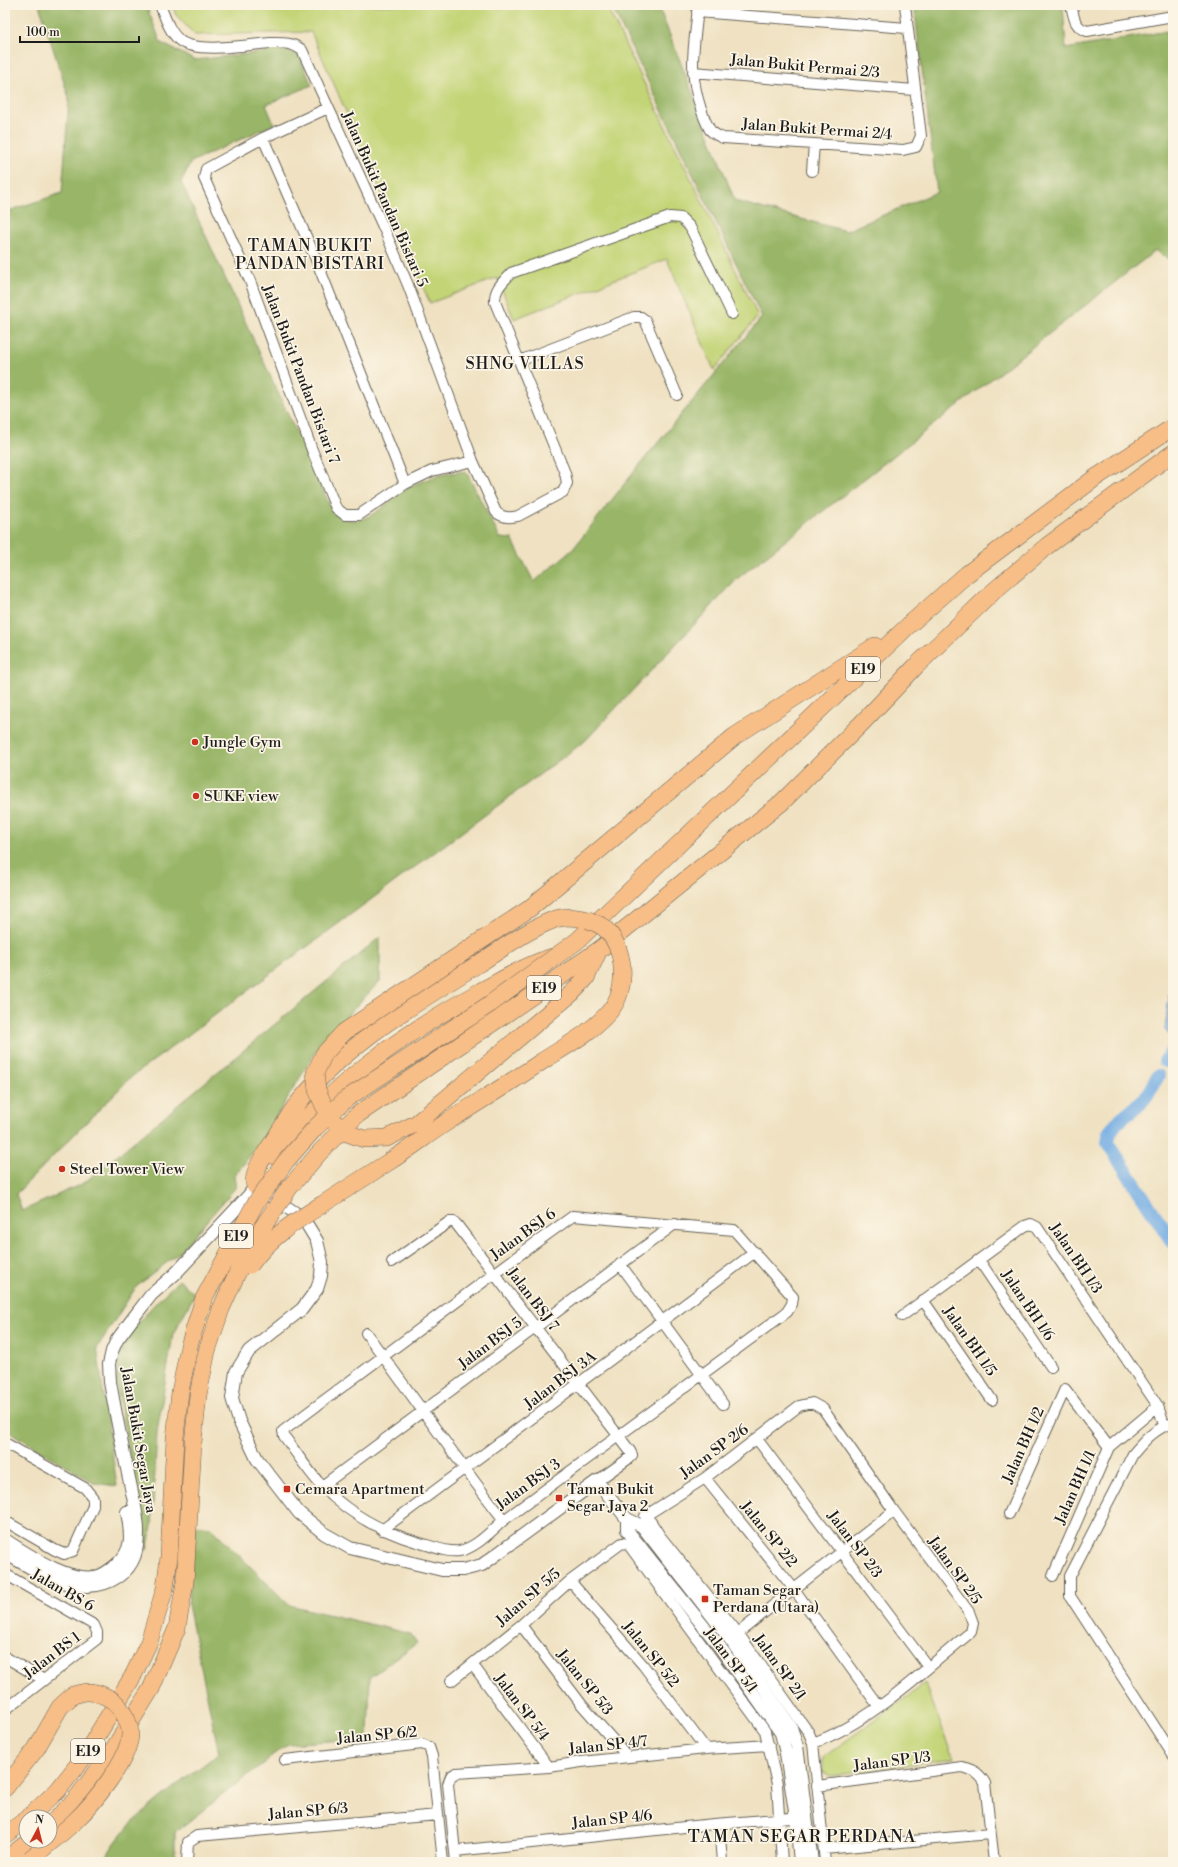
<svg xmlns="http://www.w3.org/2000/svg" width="1178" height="1867" font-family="'Libre Bodoni',serif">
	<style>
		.green { fill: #c2d476; stroke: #6f7849 }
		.forest { fill: #99b667; stroke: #5a6942 }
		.water { fill: #74ade4; stroke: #486480 }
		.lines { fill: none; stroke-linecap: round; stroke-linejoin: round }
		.river { stroke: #74ade4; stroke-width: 14 }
		.minor-casing { stroke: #666156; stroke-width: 12 }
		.tertiary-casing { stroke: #666156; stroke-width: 14 }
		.motorway-casing { stroke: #666156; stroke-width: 18 }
		.minor { stroke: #fff; stroke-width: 10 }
		.tertiary { stroke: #fff; stroke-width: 12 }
		.motorway { stroke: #f7be87; stroke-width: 17 }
		.motorway-bridge-casing { stroke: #666156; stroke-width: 18; stroke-linecap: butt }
		.motorway-bridge { stroke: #f7be87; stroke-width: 17 }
		.poi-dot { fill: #c8321e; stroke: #fcf5e5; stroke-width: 1.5 }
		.labels { text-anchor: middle; stroke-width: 3.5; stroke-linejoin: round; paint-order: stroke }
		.shield { fill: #fcf5e5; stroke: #5f5d58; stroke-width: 1 }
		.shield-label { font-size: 14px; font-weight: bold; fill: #1c1c1c }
		.street-label { font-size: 15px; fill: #1c1c1c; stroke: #fcf5e5 }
		.poi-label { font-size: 15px; fill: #1c1c1c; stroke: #fcf5e5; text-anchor: start }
		.neighbourhood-label { font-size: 16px; letter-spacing: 1px; fill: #1c1c1c; stroke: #fcf5e5 }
		.quarter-label { font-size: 17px; letter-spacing: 1px; fill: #1c1c1c; stroke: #fcf5e5 }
	</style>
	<rect width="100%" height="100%" fill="#fcf5e5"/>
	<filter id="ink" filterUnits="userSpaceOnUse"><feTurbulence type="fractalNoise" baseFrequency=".025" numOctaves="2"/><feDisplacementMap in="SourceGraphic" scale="8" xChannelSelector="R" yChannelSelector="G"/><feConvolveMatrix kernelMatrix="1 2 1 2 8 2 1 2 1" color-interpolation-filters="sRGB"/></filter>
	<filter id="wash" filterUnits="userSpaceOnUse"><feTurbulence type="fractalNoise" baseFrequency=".012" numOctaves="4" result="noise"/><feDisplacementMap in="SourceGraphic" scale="16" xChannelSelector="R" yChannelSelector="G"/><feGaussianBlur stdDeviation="0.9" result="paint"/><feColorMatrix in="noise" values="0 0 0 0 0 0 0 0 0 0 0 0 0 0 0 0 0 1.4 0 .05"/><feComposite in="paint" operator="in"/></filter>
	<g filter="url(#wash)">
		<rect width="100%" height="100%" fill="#efe1c1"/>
		<!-- green -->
		<path class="green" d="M172 5H606L758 316 714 370 667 259 514 319 497 278 430 303 311 32 195 35 176 15Z
			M925 1684 954 1758 831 1776 823 1772 822 1764 825 1756Z"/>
		<!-- forest -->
		<path class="forest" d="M39 5H146L161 43 195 60 283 50 298 54 312 85 266 105 274 124 191 162 181 182 332 510C362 538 384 501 410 487 431 476 443 474 466 471L500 538 512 539 534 582 573 549 641 463 762 317 611 5H658L735 201 846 231 937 192 914 5H1063L1066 49 1173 30V264L1156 250 738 578 585 741 130 1078 16 1194 22 1211 84 1183 380 937V981L321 1043 259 1145 234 1176 236 1187 180 1252 136 1287 97 1348 117 1486 94 1483 5 1429V204L8 211 62 193 69 98Z
			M179 1280 195 1294 173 1334 157 1432 152 1526 147 1550 116 1382C118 1374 118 1365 120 1357 129 1326 157 1302 179 1280Z
			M196 1525 211 1527 289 1605 411 1634 417 1643 370 1677 368 1738 288 1744 175 1832V1862H104C121 1821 184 1781 219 1753L188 1605Z"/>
		<!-- water -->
		<path class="water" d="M1173 962V1039L1165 1030Z"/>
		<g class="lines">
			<!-- river -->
			<path class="river" d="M1165 1061 1173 1050
				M1158 1076C1153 1084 1148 1096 1141 1102 1128 1114 1109 1123 1108 1143L1173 1243"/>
		</g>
	</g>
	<g filter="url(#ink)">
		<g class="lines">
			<!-- minor casing -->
			<g class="minor-casing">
				<path id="minor" d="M160 5C165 17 169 31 179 40 195 54 248 45 270 43 281 43 292 42 302 50L385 231 408 285 473 461 496 512C502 518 510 518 518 516L563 492 567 483 565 473 495 302C494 289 503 282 511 273L670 217 681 218 690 227 732 314
					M698 5C697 24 693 44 693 64 693 85 700 112 710 130 714 134 718 136 723 138L903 150 916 147 921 136 905 5
					M1071 5C1074 17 1074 27 1087 31L1173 16
					M697 12 907 28
					M693 72 914 90
					M328 108 263 138 206 169 204 178 250 281 312 450 336 508 345 515H359L405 484 432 471 473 461
					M263 138 315 257 405 484
					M812 171 814 144
					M519 361 634 317H641L645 320 677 395
					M573 1216 734 1230 793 1297 792 1304 787 1312 504 1520C491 1531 476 1548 459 1551 447 1553 432 1546 420 1543 382 1532 349 1515 321 1485 307 1470 296 1452 284 1436L283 1431 534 1244Z
					M979 1260 1051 1367
					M392 1262 449 1222H454L457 1225 630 1451 632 1455 628 1459 597 1481
					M620 1264 723 1404
					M923 1300 992 1400
					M902 1316 1025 1226 1031 1224 1037 1227 1158 1406 1164 1425
					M366 1333C412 1395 456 1459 504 1520
					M1173 1423C1155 1428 1144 1441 1133 1454L1070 1576V1596L1173 1755
					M757 1439 928 1667
					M5 1443 85 1488 93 1498V1506L73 1551 64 1554 55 1550 5 1521
					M705 1478 794 1589 879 1707
					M322 1486 675 1224
					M1009 1514 1065 1389 1109 1447
					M382 1530 755 1252
					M5 1574 94 1625 97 1632V1639L5 1710
					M1053 1576 1109 1447 1158 1406
					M570 1581 643 1665 706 1749
					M521 1625 582 1705 628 1757
					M733 1637 894 1511
					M5 1657 44 1680
					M472 1664 549 1767
					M451 1681 521 1625 570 1581 622 1543 628 1544 765 1731 777 1784 782 1862
					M813 1743C870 1723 924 1670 971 1632L973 1623 969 1612 894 1511 823 1409 812 1403 799 1406 705 1478 645 1516 651 1522 660 1536 738 1633 809 1733 813 1743 825 1862
					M285 1760 422 1744 429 1747 432 1756 443 1862
					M817 1786 962 1767C974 1770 979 1773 985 1783L994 1862
					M719 1824 722 1862
					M824 1849 990 1834
					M455 1851 714 1824 803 1817
					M187 1862 188 1842 197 1836 438 1815
					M456 1862 448 1784 451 1776 456 1773 549 1767 581 1762 706 1749 769 1745"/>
			</g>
			<!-- tertiary casing -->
			<g class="tertiary-casing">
				<path id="tertiary" d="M258 1188 303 1218 317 1241 322 1262 321 1276 317 1289 302 1309 249 1351 236 1372 232 1398 239 1421 257 1459 299 1513 325 1534 350 1548 442 1570H463L482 1565 597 1481 627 1519 642 1526 730 1639 791 1727 797 1746 812 1862
					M627 1519V1530L720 1647 781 1733 786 1753 796 1818 800 1862
					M5 1540C28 1554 67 1582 95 1577 102 1576 110 1570 116 1565 134 1550 131 1534 127 1512
					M5 1553C39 1572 81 1602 119 1576 135 1565 138 1549 138 1531 138 1516 133 1498 130 1483 123 1450 116 1416 110 1382L109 1364 112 1351 117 1340 134 1317 151 1295 175 1274 249 1195 255 1186"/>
			</g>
			<!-- motorway casing -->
			<g class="motorway-casing">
				<path id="motorway" d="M494 932 529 909 735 736 875 646
					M577 941 909 625 967 574 1095 478 1173 427
					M540 1020 572 993 586 978 599 950
					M488 1026 599 950 781 803 862 723 917 665 995 590 1047 546 1173 453
					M274 1156C333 1083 400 1036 481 991 504 979 526 965 552 957
					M255 1186C251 1173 265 1154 272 1143 280 1131 287 1119 295 1107 342 1046 413 1005 478 964 502 949 527 930 553 920 565 915 578 918 589 920
					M5 1788 36 1749 60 1707 73 1695
					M29 1817 58 1790 84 1757 133 1676
					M50 1825 75 1800 110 1755 151 1689
					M5 1835 26 1820
					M5 1860 30 1841"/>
			</g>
			<!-- minor -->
			<use href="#minor" class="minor"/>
			<!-- tertiary -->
			<use href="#tertiary" class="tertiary"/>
			<!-- motorway -->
			<use href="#motorway" class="motorway"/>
			<!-- motorway-bridge casing -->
			<g class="motorway-bridge-casing">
				<path id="motorway-bridge" d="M494 932 344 1032 324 1054 315 1073 317 1090 324 1106 333 1120 344 1132 364 1139 387 1138 417 1123 540 1020
					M250 1265C271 1236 296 1221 326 1202 346 1189 367 1176 387 1163 408 1150 427 1135 447 1122 478 1102 510 1083 541 1062 564 1047 591 1033 609 1012 629 990 626 946 603 927 599 924 593 922 589 920
					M133 1676 149 1642 165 1588 169 1557 175 1438 180 1392 189 1346 204 1298 255 1204 286 1161 315 1128 346 1099 490 1004 577 941
					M151 1689 177 1628 185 1582 193 1443 198 1395 207 1351 221 1309 248 1249 289 1188 320 1152 357 1115 488 1026
					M30 1859C45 1847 60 1835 74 1822 92 1805 131 1758 130 1733 130 1723 125 1716 120 1708 115 1699 98 1692 88 1692 83 1692 78 1694 73 1695"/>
			</g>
			<!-- motorway-bridge -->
			<use href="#motorway-bridge" class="motorway-bridge"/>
		</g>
	</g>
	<!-- markers -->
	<g class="poi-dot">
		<circle cx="195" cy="742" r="4"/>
		<circle cx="196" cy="796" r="4"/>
		<circle cx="62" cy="1169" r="4"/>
		<rect x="283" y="1485" width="8" height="8" rx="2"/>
		<rect x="555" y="1494" width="8" height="8" rx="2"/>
		<rect x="701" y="1595" width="8" height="8" rx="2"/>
	</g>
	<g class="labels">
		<!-- shield labels -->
		<g class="shield">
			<rect x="846" y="657" width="34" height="24" rx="3"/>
			<rect x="527" y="976" width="34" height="24" rx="3"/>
			<rect x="219" y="1224" width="34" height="24" rx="3"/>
			<rect x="71" y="1739" width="34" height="24" rx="3"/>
		</g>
		<g class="shield-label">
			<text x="863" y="674">E19</text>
			<text x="544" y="993">E19</text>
			<text x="236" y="1241">E19</text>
			<text x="88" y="1756">E19</text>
		</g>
		<!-- street labels -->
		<g class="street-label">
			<text transform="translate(805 66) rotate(5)" y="5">Jalan Bukit Permai 2/3</text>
			<text transform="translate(817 129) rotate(4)" y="5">Jalan Bukit Permai 2/4</text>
			<text transform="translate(385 199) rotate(66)" y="5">Jalan Bukit Pandan Bistari 5</text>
			<text transform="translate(301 374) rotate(69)" y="5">Jalan Bukit Pandan Bistari 7</text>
			<text transform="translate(523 1234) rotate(-36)" y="5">Jalan BSJ 6</text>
			<text transform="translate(1076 1258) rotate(56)" y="5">Jalan BH 1/3</text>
			<text transform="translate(533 1299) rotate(53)" y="5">Jalan BSJ 7</text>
			<text transform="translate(1028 1305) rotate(56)" y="5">Jalan BH 1/6</text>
			<text transform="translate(970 1341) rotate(55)" y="5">Jalan BH 1/5</text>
			<text transform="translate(490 1343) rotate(-37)" y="5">Jalan BSJ 5</text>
			<text transform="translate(560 1380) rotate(-37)" y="5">Jalan BSJ 3A</text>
			<text transform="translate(139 1440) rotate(80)" y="5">Jalan Bukit Segar Jaya</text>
			<text transform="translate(1023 1445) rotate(-66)" y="5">Jalan BH 1/2</text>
			<text transform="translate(714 1451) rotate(-36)" y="5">Jalan SP 2/6</text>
			<text transform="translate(528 1484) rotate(-36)" y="5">Jalan BSJ 3</text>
			<text transform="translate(1075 1487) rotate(-66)" y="5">Jalan BH 1/1</text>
			<text transform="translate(769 1534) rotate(51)" y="5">Jalan SP 2/2</text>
			<text transform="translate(855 1544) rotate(53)" y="5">Jalan SP 2/3</text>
			<text transform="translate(955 1570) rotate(54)" y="5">Jalan SP 2/5</text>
			<text transform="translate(63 1590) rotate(30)" y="5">Jalan BS 6</text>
			<text transform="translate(528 1597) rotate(-41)" y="5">Jalan SP 5/5</text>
			<text transform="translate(651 1654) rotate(51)" y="5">Jalan SP 5/2</text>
			<text transform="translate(52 1655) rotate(-37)" y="5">Jalan BS 1</text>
			<text transform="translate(731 1660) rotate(53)" y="5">Jalan SP 5/1</text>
			<text transform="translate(780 1667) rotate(54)" y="5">Jalan SP 2/1</text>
			<text transform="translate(585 1682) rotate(51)" y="5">Jalan SP 5/3</text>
			<text transform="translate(522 1707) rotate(53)" y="5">Jalan SP 5/4</text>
			<text transform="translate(377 1735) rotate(-5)" y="5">Jalan SP 6/2</text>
			<text transform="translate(608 1745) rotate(-6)" y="5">Jalan SP 4/7</text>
			<text transform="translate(892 1761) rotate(-7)" y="5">Jalan SP 1/3</text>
			<text transform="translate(308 1811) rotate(-5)" y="5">Jalan SP 6/3</text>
			<text transform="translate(612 1819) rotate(-6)" y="5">Jalan SP 4/6</text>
		</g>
		<!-- poi labels -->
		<g class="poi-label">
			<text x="203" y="747">Jungle Gym</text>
			<text x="204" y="801">SUKE view</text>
			<text x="70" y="1174">Steel Tower View</text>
			<text x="295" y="1494">Cemara Apartment</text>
			<text x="567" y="1494">Taman Bukit<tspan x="567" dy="17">Segar Jaya 2</tspan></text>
			<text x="713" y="1595">Taman Segar<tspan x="713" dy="17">Perdana (Utara)</tspan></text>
		</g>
		<!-- neighbourhood labels -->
		<g class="neighbourhood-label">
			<text x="310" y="251">TAMAN BUKIT<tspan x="310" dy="18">PANDAN BISTARI</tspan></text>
			<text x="525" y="369">SHNG VILLAS</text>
		</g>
		<!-- quarter labels -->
		<g class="quarter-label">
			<text x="802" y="1842">TAMAN SEGAR PERDANA</text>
		</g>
	</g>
	<!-- margin -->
	<rect width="1178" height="1867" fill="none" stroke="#fcf5e5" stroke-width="20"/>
	<!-- north arrow -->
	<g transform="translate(38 1829) rotate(7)"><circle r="19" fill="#fcf5e5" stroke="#a29e95"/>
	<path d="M0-3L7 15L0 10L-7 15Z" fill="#c8321e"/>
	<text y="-6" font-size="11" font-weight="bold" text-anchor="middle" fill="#1c1c1c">N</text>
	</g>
	<!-- scale -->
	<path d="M20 36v6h119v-6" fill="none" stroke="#1c1c1c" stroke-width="2"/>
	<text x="26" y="36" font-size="12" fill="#1c1c1c" stroke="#fcf5e5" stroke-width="3" paint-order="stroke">100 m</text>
</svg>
